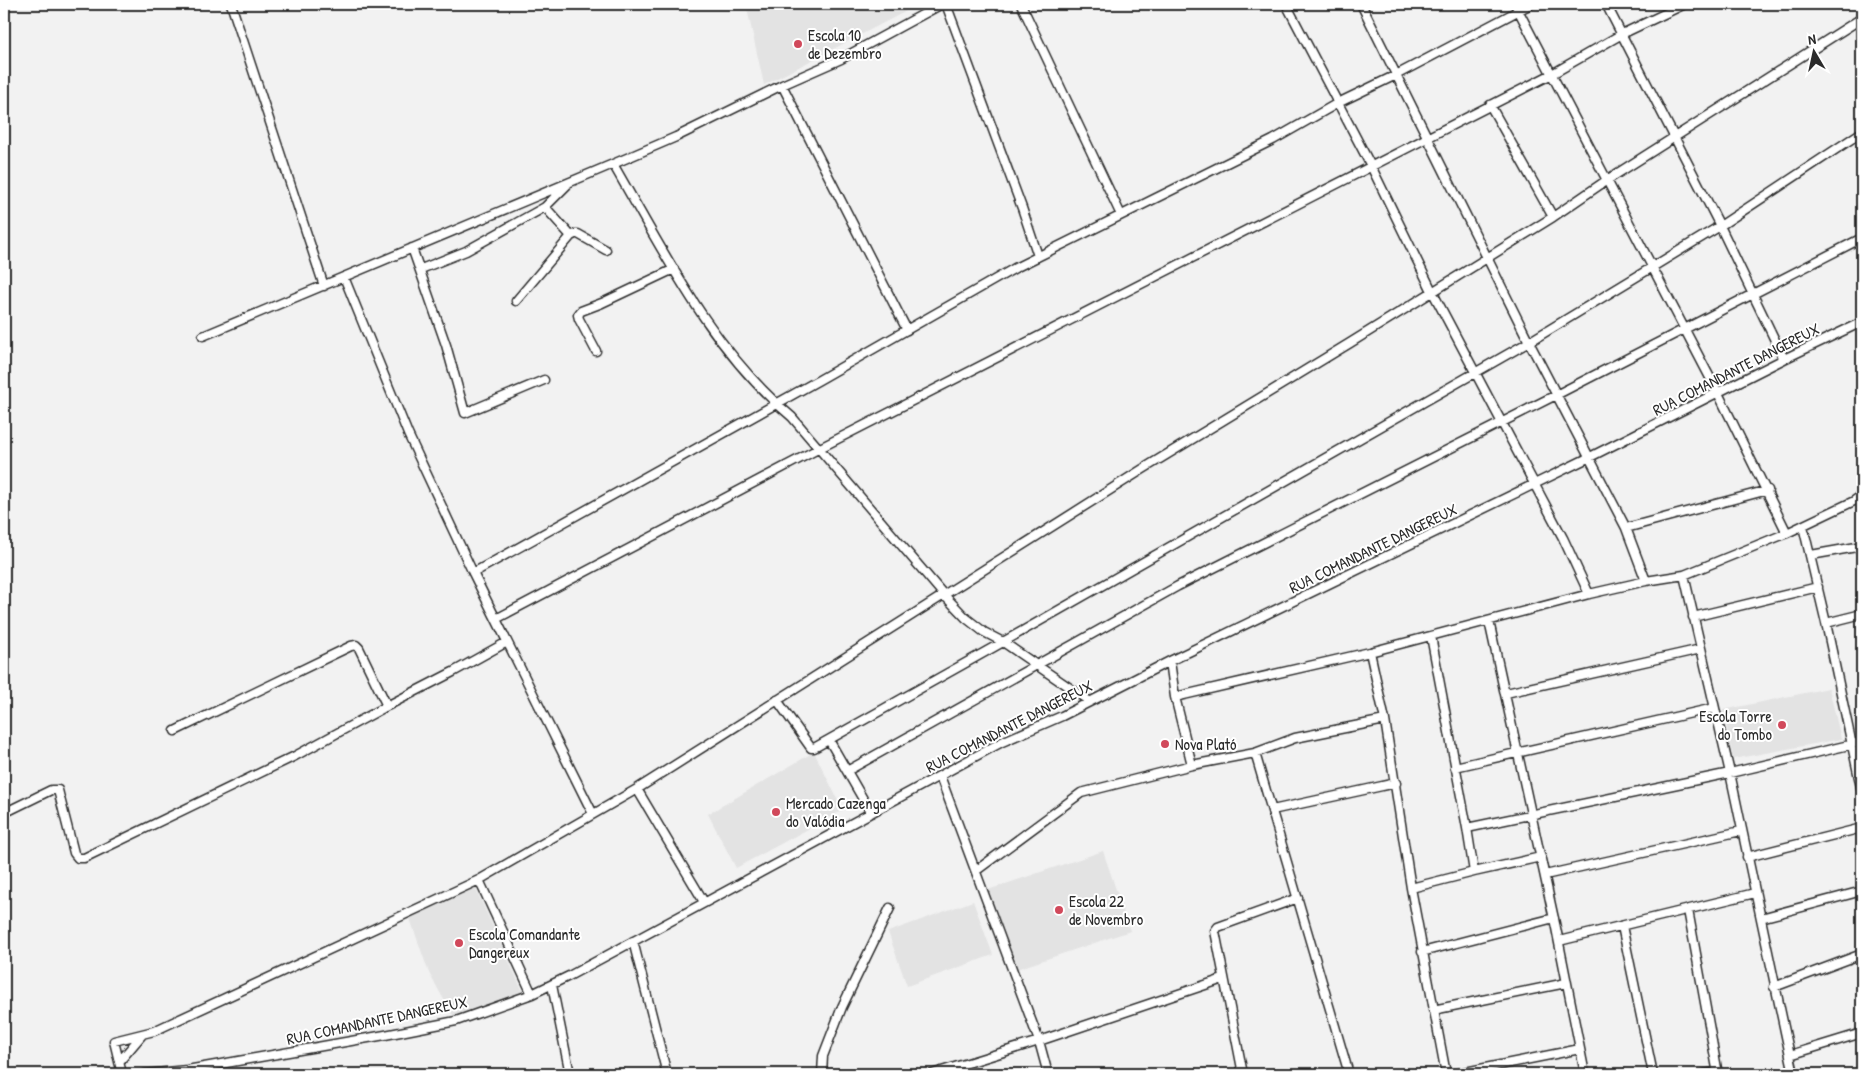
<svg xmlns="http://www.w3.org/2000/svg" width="1866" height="1078" font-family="'Patrick Hand',sans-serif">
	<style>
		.built { fill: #e3e3e3 }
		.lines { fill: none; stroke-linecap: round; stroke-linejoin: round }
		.street-casing { stroke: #2b2b2b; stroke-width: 11 }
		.street { stroke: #fff; stroke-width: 8 }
		.poi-dot { fill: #d1495b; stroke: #fff; stroke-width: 2 }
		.labels { text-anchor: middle; stroke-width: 4; stroke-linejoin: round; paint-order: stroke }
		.poi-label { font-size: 16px; fill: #2b2b2b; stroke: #fff; text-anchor: start }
		.street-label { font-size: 16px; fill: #2b2b2b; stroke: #fff }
	</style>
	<rect width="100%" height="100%" fill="#f2f2f2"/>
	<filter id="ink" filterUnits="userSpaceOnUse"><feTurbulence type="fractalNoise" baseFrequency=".02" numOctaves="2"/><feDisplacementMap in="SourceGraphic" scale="10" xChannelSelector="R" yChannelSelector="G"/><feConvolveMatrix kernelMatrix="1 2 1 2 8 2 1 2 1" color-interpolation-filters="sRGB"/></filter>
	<g filter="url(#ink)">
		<!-- built -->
		<path class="built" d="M746 4H920L764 85Z
			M1829 688 1841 739 1733 759 1723 710Z
			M814 752 843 810 736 868 708 814Z
			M1103 851 1130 931 1017 969 988 890Z
			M473 883 525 996 456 1021 429 973 408 913Z
			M973 901 993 955 907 986 888 932Z"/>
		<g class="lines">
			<!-- street casing -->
			<g class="street-casing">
				<path id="street" d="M231 4 324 286
					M942 4 841 59 782 85 676 137 613 164C664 252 712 351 792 417L943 594 966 618 984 632 1003 642 1089 701
					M946 4 1022 208 1038 256
					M1021 4 1121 215
					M1286 4 1371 166 1432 291 1563 538 1589 594
					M1361 4 1529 342 1626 528 1646 581
					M1515 4 1718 393 1787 533
					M1606 4 1720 226 1784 359
					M782 85 907 330
					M1490 105 1553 217
					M571 236 575 234H578L606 250
					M412 248 446 345 465 413 544 380
					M421 269 466 251 545 207 567 185
					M344 277 408 434 473 573 593 814
					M516 301 571 236 545 207
					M203 336 613 164
					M596 351 579 319 578 315 581 311 602 303 674 269
					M1803 526 1826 623 1862 792
					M1626 528 1768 490
					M1811 555 1862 546
					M473 573 819 380 1015 268 1273 140 1338 103 1396 75 1531 4
					M1684 575 1730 773 1794 1074
					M1693 617 1818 587
					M496 619 818 449 1552 74 1622 34 1685 4
					M1489 621 1556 928 1585 1074
					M1826 623 1862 614
					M1370 652 1385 720 1411 888 1446 1074
					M1170 661 1175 697 1192 765
					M1506 693 1701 649
					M1175 697 1370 652 1589 594 1646 581 1684 575 1787 533 1854 501 1862 495
					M777 700 811 748H814L1003 642 1529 342 1720 226 1862 132
					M175 731 351 646 356 645 359 648 387 706
					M829 740 871 813
					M1255 753 1349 1074
					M1455 767 1714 708
					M847 771 1178 586 1556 395 1862 238
					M940 776 1039 1041 1048 1074
					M637 789 704 902
					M1272 810 1396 783
					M4 813 51 790H58L74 853 78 858H84L295 756 387 706 453 672 507 642
					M1467 828 1730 773 1862 742
					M1747 857 1862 828
					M977 870 1081 793 1192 765 1255 753 1295 738 1385 720
					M1474 872 1541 857
					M1545 875 1741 831
					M479 880 532 994
					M1411 888 1474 872 1467 828 1431 636
					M1688 910 1718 1074
					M1761 918 1862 891
					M1622 926 1653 1074
					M633 941 667 1074
					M1559 941 1755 893
					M1422 952 1554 918
					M552 985 570 1074
					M1774 987 1862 954
					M1433 1010 1566 983
					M1790 1055 1862 1033
					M119 1062 142 1035
					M122 1074 114 1041 154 1031 479 880 637 789 1143 469 1350 343 1553 217 1607 180 1862 18
					M145 1074 187 1070 385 1035 456 1021 532 994 569 976 1002 742 1062 716 1170 661 1588 458 1784 359 1862 322
					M822 1074 823 1056 842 1007 890 908
					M932 1074 1039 1041 1223 979
					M1243 1074 1215 931 1218 927 1298 898
					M1455 1074 1580 1049
					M1704 1074 1718 1072"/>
			</g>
			<!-- street -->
			<use href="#street" class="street"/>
		</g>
	</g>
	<!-- markers -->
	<g class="poi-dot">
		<circle cx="798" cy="44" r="5"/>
		<circle cx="1782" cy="725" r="5"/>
		<circle cx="1165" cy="744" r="5"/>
		<circle cx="776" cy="812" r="5"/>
		<circle cx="1059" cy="910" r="5"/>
		<circle cx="459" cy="943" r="5"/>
	</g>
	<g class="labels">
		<!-- poi labels -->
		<g class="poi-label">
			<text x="808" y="41">Escola 10<tspan x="808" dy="18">de Dezembro</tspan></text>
			<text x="1772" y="722" text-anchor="end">Escola Torre<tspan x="1772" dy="18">do Tombo</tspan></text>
			<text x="1175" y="750">Nova Plató</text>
			<text x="786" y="809">Mercado Cazenga<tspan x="786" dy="18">do Valódia</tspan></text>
			<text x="1069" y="907">Escola 22<tspan x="1069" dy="18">de Novembro</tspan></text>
			<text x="469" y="940">Escola Comandante<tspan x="469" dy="18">Dangereux</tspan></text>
		</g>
		<!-- street labels -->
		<g class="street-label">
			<text transform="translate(1736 369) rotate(-27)" y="6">RUA COMANDANTE DANGEREUX</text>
			<text transform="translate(1373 548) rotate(-26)" y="6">RUA COMANDANTE DANGEREUX</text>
			<text transform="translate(1009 726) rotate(-27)" y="6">RUA COMANDANTE DANGEREUX</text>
			<text transform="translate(377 1020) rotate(-12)" y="6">RUA COMANDANTE DANGEREUX</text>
		</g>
	</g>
	<!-- margin -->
	<rect width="1866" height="1078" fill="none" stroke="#fff" stroke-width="20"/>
	<rect x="10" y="10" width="1846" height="1058" fill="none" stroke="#2b2b2b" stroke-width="2" filter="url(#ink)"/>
	<!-- north arrow -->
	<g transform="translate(1814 52) rotate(351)" stroke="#ffffff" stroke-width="4" paint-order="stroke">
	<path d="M0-4L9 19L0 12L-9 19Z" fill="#2b2b2b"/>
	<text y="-8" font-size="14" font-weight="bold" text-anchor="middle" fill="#2b2b2b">N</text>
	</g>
</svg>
